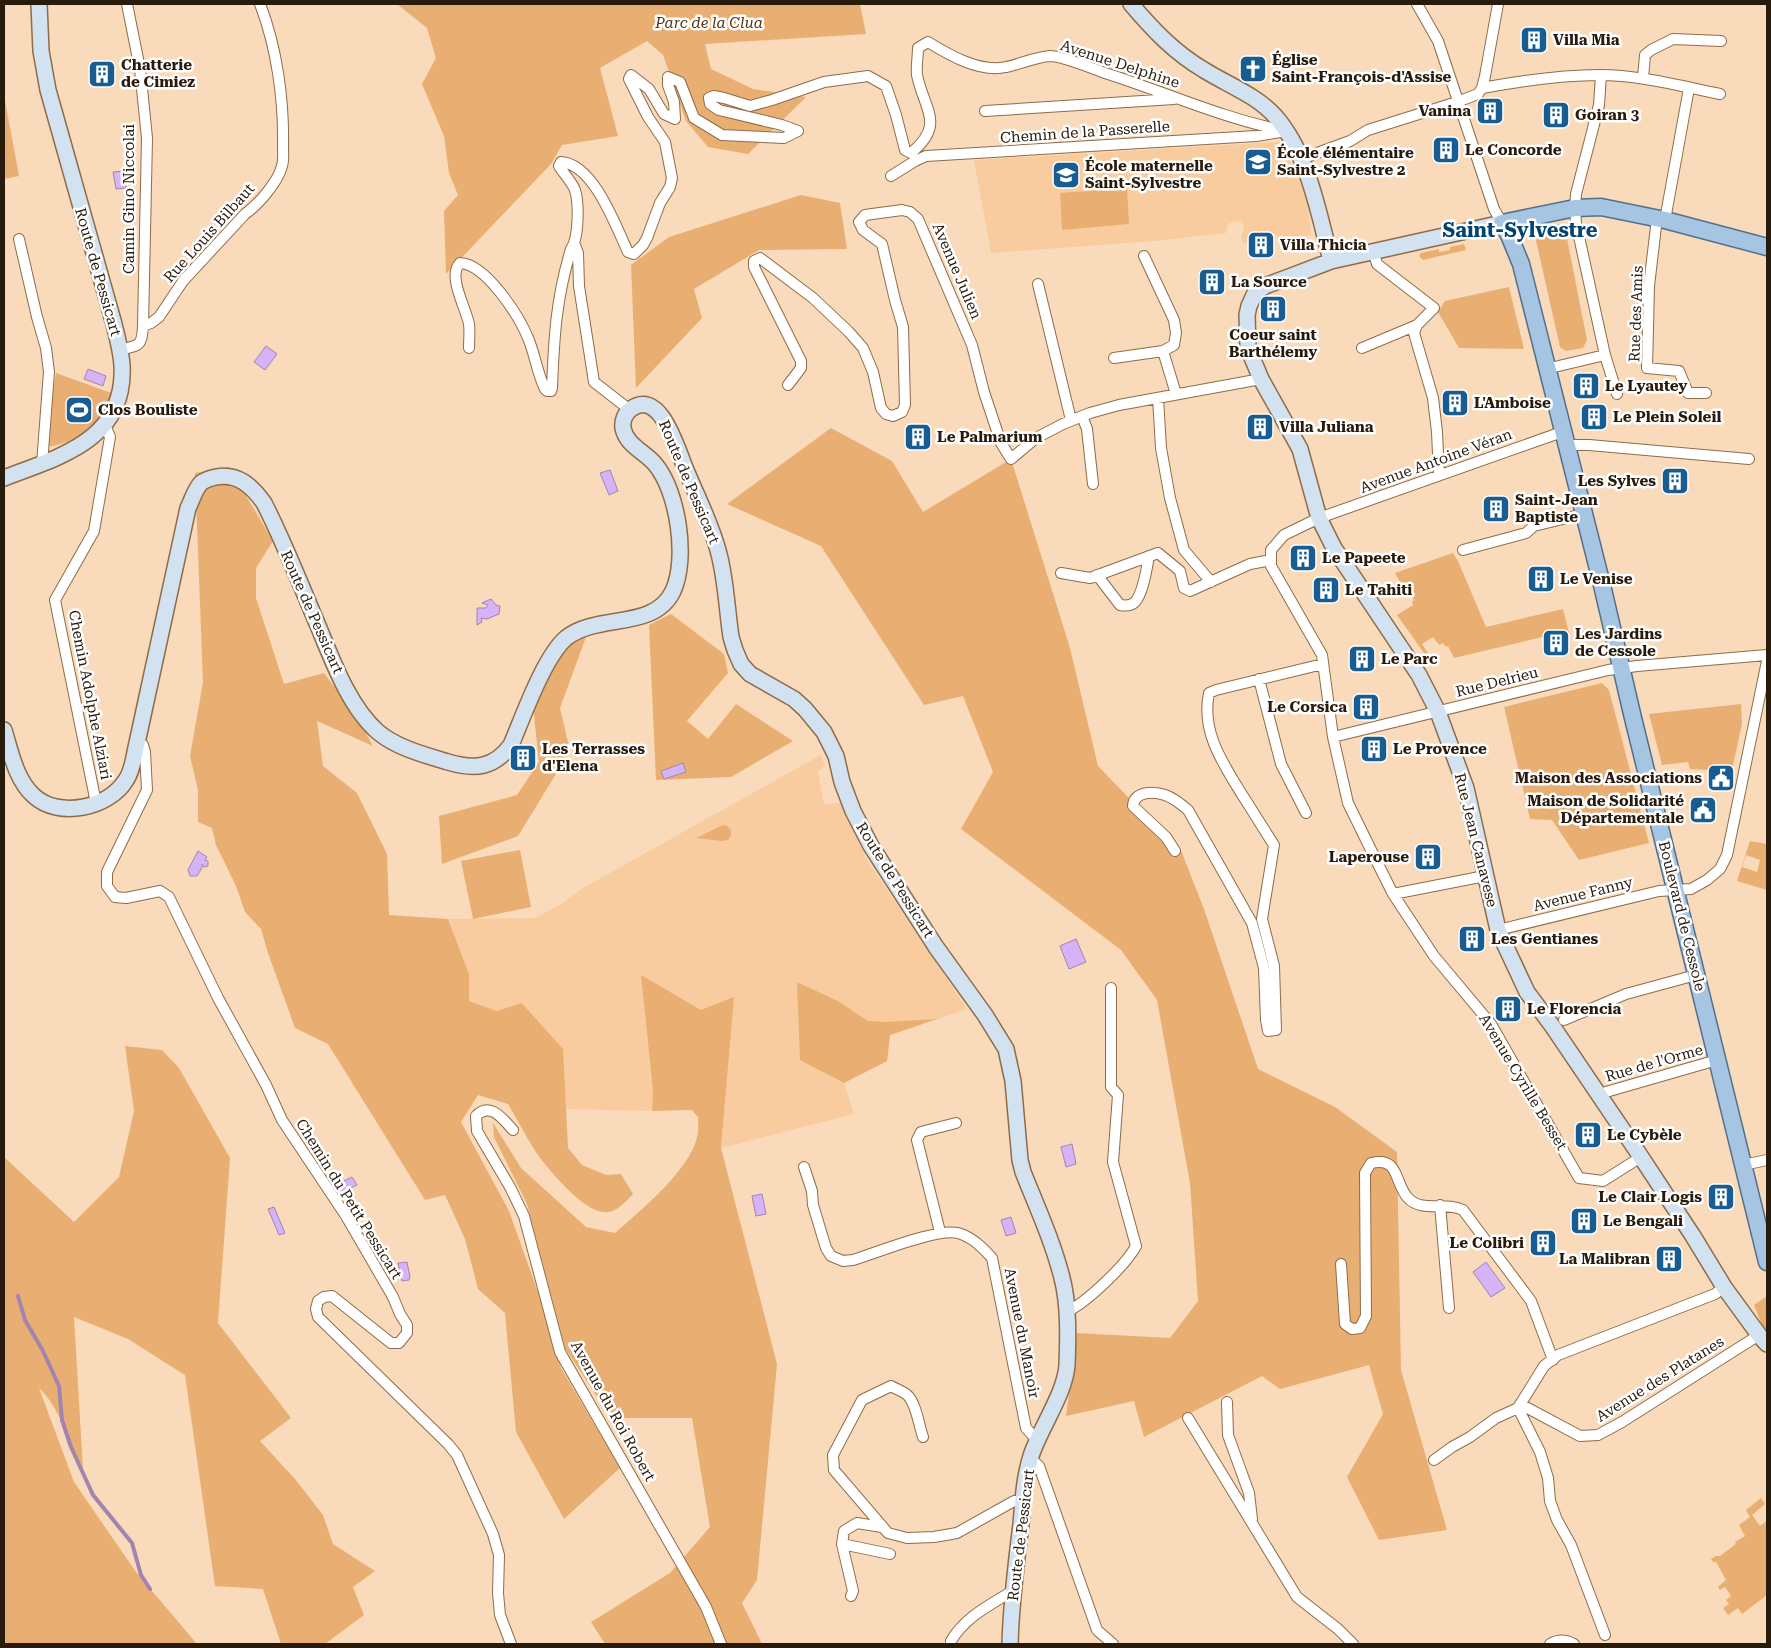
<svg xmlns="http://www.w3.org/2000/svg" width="1771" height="1648" font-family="'Roboto Serif',serif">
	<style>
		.built { fill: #f9cc9f }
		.green { fill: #e9af72; fill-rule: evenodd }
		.water { fill: #d5b3f6; stroke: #a185b0 }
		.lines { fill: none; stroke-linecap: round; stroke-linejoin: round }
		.stream { stroke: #a185b0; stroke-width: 4 }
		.street-casing { stroke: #8f6c48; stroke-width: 12 }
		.secondary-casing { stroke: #8f6c48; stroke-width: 18 }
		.primary-casing { stroke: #53708a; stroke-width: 19 }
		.street { stroke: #fff; stroke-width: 10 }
		.secondary { stroke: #d2e2f0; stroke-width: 15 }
		.primary { stroke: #a5c5e2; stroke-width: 16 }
		.labels { text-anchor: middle; stroke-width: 5; stroke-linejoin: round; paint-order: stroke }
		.park-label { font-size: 15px; font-style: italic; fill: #513414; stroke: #fff }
		.poi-label { font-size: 15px; font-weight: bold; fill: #291b0c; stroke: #fff; text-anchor: start }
		.street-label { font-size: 15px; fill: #291b0c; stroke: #fff }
		.district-label { font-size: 20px; font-weight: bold; fill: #004473; stroke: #fff }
	</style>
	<rect width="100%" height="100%" fill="#f9daba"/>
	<!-- built -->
	<path class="built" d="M1278 142 1285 146 1304 192 1308 208 1311 234 1295 242 1279 246 1276 234 1243 243 1241 236 1244 231V227L1241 222 1236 221 1228 224 1226 233 1154 241 991 253 974 160Z
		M821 755 825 765 818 772 824 804 841 803 865 857 967 1009 890 1035 887 1061 844 1083 854 1114 721 1148 733 997 653 1090 652 1111 566 1109 562 1049 523 1003 497 1011 469 1001V974L448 919 535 918 563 903 583 888Z"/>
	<!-- green -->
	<path class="green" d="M397 4H860L866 34 705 44 711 69 753 89 806 97 748 154 708 147 686 121 663 55 647 41 600 68 618 136 562 145 551 164 446 274 444 211 458 195 449 173 444 136 422 84 436 58 427 28Z
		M4 95 19 176 4 179Z
		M1127 188 1129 224 1062 230 1060 193Z
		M801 195 840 203 847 249 759 250 694 289 702 318 636 388 631 265 669 237Z
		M1559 224 1565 228 1587 340 1583 348 1566 351 1560 347 1535 236 1540 229Z
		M1464 244 1466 250 1423 260 1419 256 1421 253 1439 249V252L1450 250V247Z
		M1509 287 1524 349 1459 348 1438 312 1445 301Z
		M56 373 114 394C112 400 110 408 106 413 96 428 63 449 44 446Z
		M831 428 892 461 923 512 1011 459 1070 648 1098 766 1182 853 1204 909 1258 1069 1335 1107 1397 1152 1401 1370 1447 1530 1379 1540 1347 1477 1383 1414 1369 1365 1280 1389 1262 1376 1144 1437 1134 1401 1066 1416 1077 1333 1170 1338 1198 1301 1190 1183 1157 1000 1121 950 961 829 993 772 963 696 924 705 821 546 727 504Z
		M229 467 273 541 256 568V598L284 684 324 673 357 717 373 746 317 721 323 766 357 793 387 854 389 915 448 919 469 974V1001L497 1011 522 1003 563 1049 568 1148 582 1165 606 1175 621 1174 633 1194C626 1201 618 1211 608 1212 587 1216 552 1173 540 1158 528 1141 519 1122 508 1104L478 1095 461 1122 509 1211 540 1298 561 1368 620 1468 564 1519 516 1432 505 1313 478 1289 465 1239 445 1195 425 1200 328 1044 295 1028 268 953 261 929 245 912 236 886 216 845 212 828 198 822V790L190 756 203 682 195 473Z
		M1453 553 1458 561 1486 627 1563 609 1569 633 1556 636 1555 634 1454 658 1448 646 1446 647 1443 643 1439 645 1433 637 1422 644 1431 658 1429 660 1397 615 1413 605 1412 602 1414 600 1406 586 1403 587 1395 573Z
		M671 614 724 654 728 673 687 721 708 739 736 704 793 741 731 777 656 780 649 625Z
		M586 637 560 708 570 751 518 836 442 864 439 816 517 795 539 762 533 706 561 646Z
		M1602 683 1609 690 1649 843 1579 860 1552 820 1530 819 1504 707Z
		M1741 704 1742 724 1732 770 1726 774 1709 770 1690 769 1688 762 1662 765 1649 714Z
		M723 825C731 826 734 834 728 840L722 841 696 838Z
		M1750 841 1767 844V890L1737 881ZM1746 855 1760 860 1757 872 1742 867Z
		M520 850 531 907 473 919 461 861Z
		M641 975 701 1010 734 997 721 1148 777 1364 757 1580 742 1603 762 1644H605L591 1622 670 1573 710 1527 692 1418H611L565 1348 527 1204 494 1137 493 1123 521 1168 586 1227 615 1233C640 1211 690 1170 697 1137 699 1131 698 1123 698 1117L692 1110 652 1111 653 1090Z
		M797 982 838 1001 868 1021 885 1022 937 1019 890 1035 887 1061 844 1083 800 1060Z
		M125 1046 162 1050 179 1068 230 1158 218 1323 291 1418 260 1441 295 1479 323 1515 333 1544 375 1571 353 1587 364 1615 325 1644H281L263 1589 215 1586 185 1375 128 1339 74 1317 83 1470C69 1443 61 1409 39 1388L74 1482 136 1572 197 1644H4V1157L74 1222 119 1177 134 1111Z
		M1767 1296V1338L1754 1305Z
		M1761 1498 1765 1504 1752 1515 1760 1526 1767 1521V1595L1742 1614 1738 1608 1728 1615 1723 1608 1729 1604 1726 1600 1731 1596 1725 1587 1720 1590 1718 1587 1726 1580 1716 1562H1713L1711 1559 1716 1556H1720L1736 1544 1735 1542 1745 1536 1739 1525 1750 1517 1746 1510Z"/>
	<!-- water -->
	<path class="water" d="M124 171 126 188 116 189 113 172Z
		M266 346 277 354 265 370 254 362Z
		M88 369 106 376 103 386 84 379Z
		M610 470 618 491 609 495 600 473Z
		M491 599 496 605 500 606 499 614 487 619 481 618 482 622 477 625V608H486L488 605 482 603Z
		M683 763 686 772 664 779 661 771Z
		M198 851 207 857 205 860 208 861V866L204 867 202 864V868L197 876H190L188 870Z
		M1076 939 1086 962 1069 969 1060 946Z
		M1072 1144 1076 1164 1066 1167 1061 1147Z
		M352 1177 357 1185 349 1189 351 1194 344 1197 337 1184Z
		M762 1194 766 1214 756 1216 752 1196Z
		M274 1207 285 1233 279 1235 268 1209Z
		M1011 1217 1016 1233 1006 1236 1001 1220Z
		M407 1262 410 1277 409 1280 402 1281 398 1263Z
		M1486 1262 1505 1288 1491 1297 1473 1272Z"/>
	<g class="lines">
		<!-- stream -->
		<path class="stream" d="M18 1296 25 1320 43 1351 59 1386 62 1420 71 1447 93 1495 132 1543 141 1575 150 1589"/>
		<!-- street casing -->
		<g class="street-casing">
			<path id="street" d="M1417 4 1438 41 1494 209 1502 223
				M1643 78 1645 55 1651 50 1673 39 1721 41
				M1482 88C1520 81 1560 75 1599 75 1640 75 1680 86 1720 94
				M985 111 1174 99
				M1301 159 1350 141 1368 130 1457 102 1478 94 1482 88 1485 76 1498 4
				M891 176 915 161 926 156 1256 136 1280 132
				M1657 218 1649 286 1647 368 1679 371 1688 393H1706
				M1665 220 1689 88
				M19 239 37 317 46 348 49 372 42 464
				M575 245 578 253 579 286 594 382 630 410
				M1373 250 1377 264 1434 308 1417 325 1414 333 1433 398 1437 432 1439 475
				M1144 256 1174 320 1176 333 1174 345 1163 351 1176 394
				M1038 284 1071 420
				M143 326 151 323 159 317 183 281 245 214C258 205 278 182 282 166 284 160 283 153 283 147 284 100 277 48 260 4
				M469 348C469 340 470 331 469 324 466 308 447 276 460 263 486 264 519 316 528 338 535 354 537 373 545 389L547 391H551L552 388C554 337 556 299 571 249 579 238 579 203 575 190 572 182 564 174 559 166L561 162C594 164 616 227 628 252L634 254 643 245 647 238 660 203 670 187 672 178 665 142 648 117 629 79 631 75 649 89 664 114 675 119 674 102 668 85V77L680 82 694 118 722 135 784 138 798 131 782 125 719 110 710 104 709 98 714 96 724 98 750 106 772 100 824 82 868 76 886 86 896 115 905 150 911 153C946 124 924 110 917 75 916 67 918 56 918 48L928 42C949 55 980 73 1006 67 1021 64 1035 57 1050 56 1063 56 1091 68 1105 73 1165 92 1224 119 1286 131
				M1362 348 1417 325
				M120 350C139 345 142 347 143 326L147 138 140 69 127 4
				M1605 355 1617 394
				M1114 358 1163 351
				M1546 369 1605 355 1576 223 1575 208 1576 194 1599 105 1601 75
				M788 385 801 368V361L754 267V261L760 258 813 298 849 332 863 348 873 372 881 408 886 414 893 416 902 412 905 405 903 327 895 300 882 244 863 230 859 222 865 215 902 210 910 212 918 219 972 345 984 392 1001 443 1011 459 1036 438 1063 424 1090 413 1119 405 1261 379
				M1158 398 1161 448 1170 498 1184 550 1211 582
				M1082 416 1087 429 1093 484
				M1562 432 1319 518 1284 535 1271 550V566L1322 655 1333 737 1348 803 1373 854 1393 894 1434 956 1491 1024 1579 1178 1603 1181 1641 1157
				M1566 445H1589L1749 459
				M1463 550 1526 533 1534 526 1583 514
				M1061 573 1090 578 1158 553 1180 571 1184 588 1190 591 1250 564 1271 560
				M1097 575 1120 605C1125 606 1131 606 1135 602 1143 594 1147 567 1149 556
				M1259 679 1281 764 1306 813
				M1333 737 1608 670 1637 666 1767 655
				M137 743 143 745 145 752 147 790 107 872V886L115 897 126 898 160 891 169 897 218 998 266 1085 282 1120 346 1216 393 1297 400 1314 407 1325V1333L399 1343H391L332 1296 324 1297 318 1301 316 1309 318 1317 448 1444 457 1455 493 1534 499 1555 498 1593 500 1615 511 1644
				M96 803 55 600 94 531 110 437 105 425
				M1175 851 1166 837 1133 806C1134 791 1154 791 1165 795 1174 798 1181 804 1188 810L1252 923 1264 968 1266 1020 1268 1031 1276 1030 1274 966 1262 919 1274 845C1263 828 1252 810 1241 793 1222 762 1201 731 1209 693L1216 690 1323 664
				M1393 894 1485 876
				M1498 930 1659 891 1691 889 1707 880 1720 869 1727 855 1767 661
				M1564 1020 1626 994 1696 975
				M1599 1094 1717 1060
				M513 1130C503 1119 490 1101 476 1116L477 1131 510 1187 524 1216 560 1352 706 1607 721 1644
				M1743 1165 1767 1160
				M804 1167 812 1191 813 1205 826 1248 831 1256 843 1261 853 1260C876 1253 937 1228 958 1233 972 1237 982 1247 992 1258L1026 1428 1037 1440
				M1440 1205 1449 1308
				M940 1232 917 1140 921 1132 956 1123
				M1341 1264 1345 1324 1352 1329 1360 1328 1366 1316 1365 1173 1371 1163C1400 1156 1394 1183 1408 1198 1422 1213 1446 1201 1463 1210L1531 1301 1553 1360
				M1066 1312C1085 1304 1126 1265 1136 1246L1113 1162 1118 1095 1111 1087V988
				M1227 1402 1228 1435 1249 1493 1252 1519
				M1520 1404 1580 1436 1598 1435 1622 1422 1759 1335
				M1518 1408 1544 1366 1558 1355 1715 1294 1724 1287
				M1518 1408 1540 1452 1548 1478 1550 1501 1557 1520 1571 1545 1605 1635
				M1188 1418 1297 1597 1338 1629 1353 1644
				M923 1437C919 1426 916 1401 906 1394 902 1391 896 1389 891 1386L862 1400 833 1455 834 1470 888 1533 907 1538 934 1537 957 1533 1014 1501H1023
				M1030 1458 1039 1466 1097 1630 1113 1644
				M1434 1460 1452 1447 1470 1437 1496 1418 1518 1408
				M842 1544 890 1554
				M851 1596 853 1591 842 1544 844 1531 857 1523 882 1527
				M951 1644V1641C965 1617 990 1605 1014 1590
				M1550 1644C1558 1639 1565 1639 1574 1644"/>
		</g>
		<!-- secondary casing -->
		<g class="secondary-casing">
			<path id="secondary" d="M1131 4C1153 30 1175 53 1204 70 1228 85 1256 95 1275 116 1308 153 1319 214 1331 261
				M1502 223 1331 261 1265 286 1255 293 1249 306 1247 315 1248 348 1261 379 1300 449 1319 518 1334 548 1419 675 1438 712 1466 788 1498 930 1527 992 1553 1027 1641 1157 1693 1236 1724 1287 1759 1335 1767 1344
				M4 478C61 456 126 440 122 365 121 351 117 337 114 324L48 90 41 51 39 4
				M4 730C11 753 16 780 34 796 59 819 109 808 126 780 133 770 134 755 137 743L188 508C192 500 195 489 201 483 205 480 211 478 216 477 238 473 252 486 264 503 285 544 301 586 319 628 333 662 350 708 378 732 397 748 425 755 448 762 475 770 494 768 511 745 523 717 544 657 566 638 597 613 654 631 673 591 688 559 678 491 655 464 645 452 626 445 623 428 622 421 625 413 631 409 661 387 678 452 686 470 697 497 712 525 719 554 726 581 727 610 731 637L735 650 741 664 750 674 794 699 805 709 824 732 836 756 842 782 853 811 871 846 936 947 985 1015 1006 1049 1013 1081 1020 1160 1023 1172C1037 1207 1053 1242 1062 1278 1069 1304 1068 1339 1067 1365 1065 1394 1040 1428 1031 1456 1024 1478 1023 1501 1021 1524 1016 1564 1011 1604 1010 1644"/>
		</g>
		<!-- primary casing -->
		<g class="primary-casing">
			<path id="primary" d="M1767 247 1665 220 1601 207 1575 208 1502 223 1509 235 1521 264 1602 585 1633 718 1767 1262"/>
		</g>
		<!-- street -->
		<use href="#street" class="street"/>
		<!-- secondary -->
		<use href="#secondary" class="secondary"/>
		<!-- primary -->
		<use href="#primary" class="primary"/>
	</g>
	<!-- icons -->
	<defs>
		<g id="building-square" transform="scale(1.4375)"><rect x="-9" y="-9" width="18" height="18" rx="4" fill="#185d91" stroke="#fff"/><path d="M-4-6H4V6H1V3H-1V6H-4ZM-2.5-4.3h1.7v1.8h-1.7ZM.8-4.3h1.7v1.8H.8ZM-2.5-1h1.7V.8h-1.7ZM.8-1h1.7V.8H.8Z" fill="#fff"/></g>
		<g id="church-square" transform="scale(1.4375)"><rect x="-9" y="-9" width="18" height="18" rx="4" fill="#185d91" stroke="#fff"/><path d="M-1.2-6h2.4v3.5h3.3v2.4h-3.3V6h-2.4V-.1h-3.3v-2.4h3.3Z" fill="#fff"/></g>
		<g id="school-square" transform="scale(1.4375)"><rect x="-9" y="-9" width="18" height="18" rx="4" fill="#185d91" stroke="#fff"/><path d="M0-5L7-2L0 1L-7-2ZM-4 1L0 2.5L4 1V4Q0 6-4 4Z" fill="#fff"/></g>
		<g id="stadium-square" transform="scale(1.4375)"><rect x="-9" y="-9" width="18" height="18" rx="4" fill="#185d91" stroke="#fff"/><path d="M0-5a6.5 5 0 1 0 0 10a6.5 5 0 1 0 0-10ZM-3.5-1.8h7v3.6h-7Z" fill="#fff"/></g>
		<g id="civic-square" transform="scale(1.4375)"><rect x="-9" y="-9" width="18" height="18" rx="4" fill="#185d91" stroke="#fff"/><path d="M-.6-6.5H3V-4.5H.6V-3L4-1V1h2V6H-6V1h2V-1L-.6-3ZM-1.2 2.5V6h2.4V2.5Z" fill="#fff"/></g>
	</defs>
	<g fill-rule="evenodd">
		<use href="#building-square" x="1534" y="40"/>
		<use href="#church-square" x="1253" y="69"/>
		<use href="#building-square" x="102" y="74"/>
		<use href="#building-square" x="1490" y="111"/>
		<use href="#building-square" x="1556" y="115"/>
		<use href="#building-square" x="1446" y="150"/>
		<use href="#school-square" x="1258" y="162"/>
		<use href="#school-square" x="1066" y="175"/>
		<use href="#building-square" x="1261" y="245"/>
		<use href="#building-square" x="1212" y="282"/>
		<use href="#building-square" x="1273" y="309"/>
		<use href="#building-square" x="1586" y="386"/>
		<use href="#building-square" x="1455" y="403"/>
		<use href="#stadium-square" x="79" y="410"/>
		<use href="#building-square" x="1594" y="417"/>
		<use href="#building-square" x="1260" y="427"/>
		<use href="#building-square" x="918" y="437"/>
		<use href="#building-square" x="1675" y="481"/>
		<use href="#building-square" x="1496" y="509"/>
		<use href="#building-square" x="1303" y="558"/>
		<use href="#building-square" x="1541" y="579"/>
		<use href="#building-square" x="1326" y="590"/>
		<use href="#building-square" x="1556" y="643"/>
		<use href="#building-square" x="1362" y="659"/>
		<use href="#building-square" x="1366" y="707"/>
		<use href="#building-square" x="1374" y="749"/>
		<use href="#building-square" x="523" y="758"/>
		<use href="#civic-square" x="1721" y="778"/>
		<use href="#civic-square" x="1703" y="810"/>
		<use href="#building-square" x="1428" y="857"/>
		<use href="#building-square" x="1472" y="939"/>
		<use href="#building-square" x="1508" y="1009"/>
		<use href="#building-square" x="1588" y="1135"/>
		<use href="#building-square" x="1721" y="1197"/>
		<use href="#building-square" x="1584" y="1221"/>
		<use href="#building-square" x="1543" y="1243"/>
		<use href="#building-square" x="1669" y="1259"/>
	</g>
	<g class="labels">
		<!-- park labels -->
		<g class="park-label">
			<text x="709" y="28">Parc de la Clua</text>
		</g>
		<!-- poi labels -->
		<g class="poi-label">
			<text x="1553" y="45">Villa Mia</text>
			<text x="1272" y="65">Église<tspan x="1272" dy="17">Saint-François-d'Assise</tspan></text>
			<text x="121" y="70">Chatterie<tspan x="121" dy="17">de Cimiez</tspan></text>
			<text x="1471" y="116" text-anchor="end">Vanina</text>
			<text x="1575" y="120">Goiran 3</text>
			<text x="1465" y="155">Le Concorde</text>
			<text x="1277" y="158">École élémentaire<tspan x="1277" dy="17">Saint-Sylvestre 2</tspan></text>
			<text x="1085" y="171">École maternelle<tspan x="1085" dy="17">Saint-Sylvestre</tspan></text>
			<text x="1280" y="250">Villa Thicia</text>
			<text x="1231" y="287">La Source</text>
			<text x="1273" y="340" text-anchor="middle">Coeur saint<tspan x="1273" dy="17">Barthélemy</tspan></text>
			<text x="1605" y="391">Le Lyautey</text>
			<text x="1474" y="408">L'Amboise</text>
			<text x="98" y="415">Clos Bouliste</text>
			<text x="1613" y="422">Le Plein Soleil</text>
			<text x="1279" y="432">Villa Juliana</text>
			<text x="937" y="442">Le Palmarium</text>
			<text x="1656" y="486" text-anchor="end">Les Sylves</text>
			<text x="1515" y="505">Saint-Jean<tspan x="1515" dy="17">Baptiste</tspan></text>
			<text x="1322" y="563">Le Papeete</text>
			<text x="1560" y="584">Le Venise</text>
			<text x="1345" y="595">Le Tahiti</text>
			<text x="1575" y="639">Les Jardins<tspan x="1575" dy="17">de Cessole</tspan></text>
			<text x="1381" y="664">Le Parc</text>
			<text x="1347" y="712" text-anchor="end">Le Corsica</text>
			<text x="542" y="754">Les Terrasses<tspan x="542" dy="17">d'Elena</tspan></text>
			<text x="1393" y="754">Le Provence</text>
			<text x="1702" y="783" text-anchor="end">Maison des Associations</text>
			<text x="1684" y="806" text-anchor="end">Maison de Solidarité<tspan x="1684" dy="17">Départementale</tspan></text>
			<text x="1409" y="862" text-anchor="end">Laperouse</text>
			<text x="1491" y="944">Les Gentianes</text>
			<text x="1527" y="1014">Le Florencia</text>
			<text x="1607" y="1140">Le Cybèle</text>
			<text x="1702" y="1202" text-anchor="end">Le Clair Logis</text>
			<text x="1603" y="1226">Le Bengali</text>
			<text x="1524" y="1248" text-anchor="end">Le Colibri</text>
			<text x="1650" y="1264" text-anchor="end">La Malibran</text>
		</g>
		<!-- street labels -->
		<g class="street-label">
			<text transform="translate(1120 64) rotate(18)" y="5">Avenue Delphine</text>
			<text transform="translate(1085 132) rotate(-4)" y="5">Chemin de la Passerelle</text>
			<text transform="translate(129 199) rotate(-90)" y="5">Camin Gino Niccolai</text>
			<text transform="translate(209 233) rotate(-48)" y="5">Rue Louis Bilbaut</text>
			<text transform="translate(957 271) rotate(67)" y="5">Avenue Julien</text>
			<text transform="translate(98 272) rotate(74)" y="5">Route de Pessicart</text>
			<text transform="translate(1636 314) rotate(-88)" y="5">Rue des Amis</text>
			<text transform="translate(1436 461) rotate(-20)" y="5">Avenue Antoine Véran</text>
			<text transform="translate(689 482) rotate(67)" y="5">Route de Pessicart</text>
			<text transform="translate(312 612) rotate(66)" y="5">Route de Pessicart</text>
			<text transform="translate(1497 682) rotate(-14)" y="5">Rue Delrieu</text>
			<text transform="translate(90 695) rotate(79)" y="5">Chemin Adolphe Alziari</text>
			<text transform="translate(1476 840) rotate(76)" y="5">Rue Jean Canavese</text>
			<text transform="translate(895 880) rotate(58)" y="5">Route de Pessicart</text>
			<text transform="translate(1583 894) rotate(-14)" y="5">Avenue Fanny</text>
			<text transform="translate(1682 916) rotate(76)" y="5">Boulevard de Cessole</text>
			<text transform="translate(1654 1063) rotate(-16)" y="5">Rue de l'Orme</text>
			<text transform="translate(1523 1082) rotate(59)" y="5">Avenue Cyrille Besset</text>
			<text transform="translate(349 1199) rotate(58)" y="5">Chemin du Petit Pessicart</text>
			<text transform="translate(1022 1333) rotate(79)" y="5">Avenue du Manoir</text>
			<text transform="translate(1660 1379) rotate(-32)" y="5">Avenue des Platanes</text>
			<text transform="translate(613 1411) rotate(61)" y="5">Avenue du Roi Robert</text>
			<text transform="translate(1021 1535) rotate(-83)" y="5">Route de Pessicart</text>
		</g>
		<!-- district labels -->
		<g class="district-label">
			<text x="1520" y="237">Saint-Sylvestre</text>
		</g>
	</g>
	<!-- border -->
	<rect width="1771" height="1648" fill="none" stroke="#291b0c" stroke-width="10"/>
</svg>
